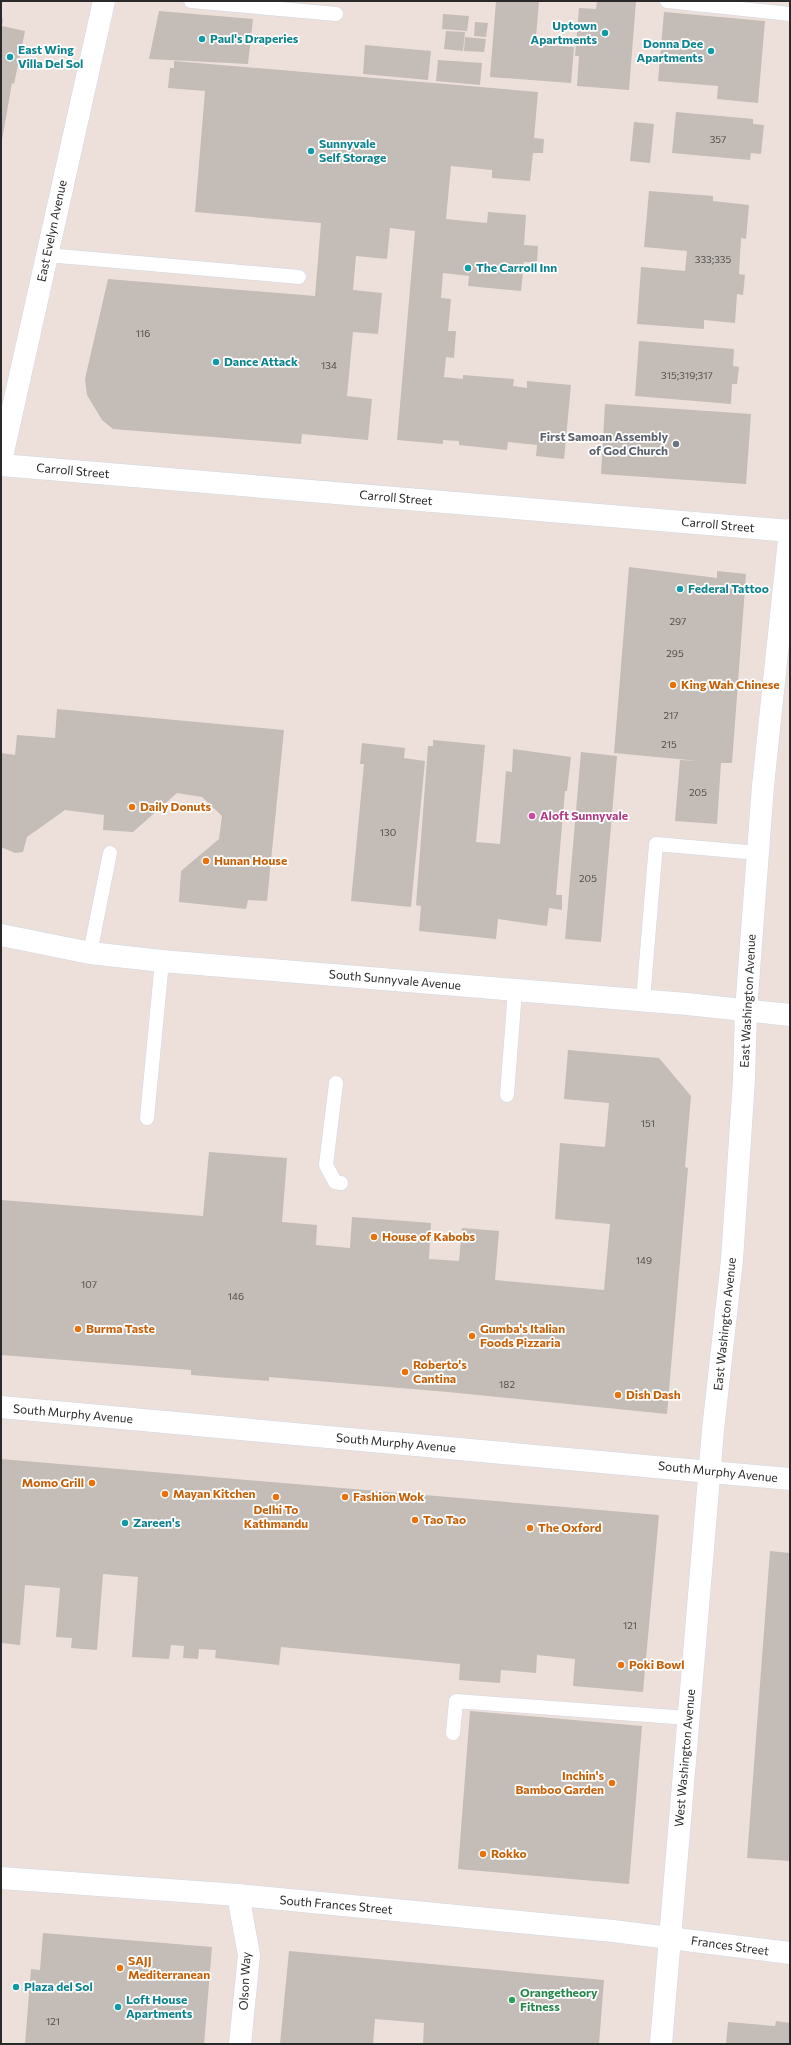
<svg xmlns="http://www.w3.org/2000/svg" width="791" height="2045" font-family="Commissioner,sans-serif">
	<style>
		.building { fill: #c4bcb6 }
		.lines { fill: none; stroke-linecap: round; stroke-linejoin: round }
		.lane-casing { stroke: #cfd7e3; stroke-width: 15 }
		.street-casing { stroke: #cfd7e3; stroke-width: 23 }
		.secondary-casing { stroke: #cfd7e3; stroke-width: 23 }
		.lane { stroke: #fff; stroke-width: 14 }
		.street { stroke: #fff; stroke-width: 22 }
		.secondary { stroke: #fff; stroke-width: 22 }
		.culture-dot { fill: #0f9aa8; stroke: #fff; stroke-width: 1.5 }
		.worship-dot { fill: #6b7280; stroke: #fff; stroke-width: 1.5 }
		.food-dot { fill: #e8710a; stroke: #fff; stroke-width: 1.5 }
		.hotel-dot { fill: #d1479c; stroke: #fff; stroke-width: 1.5 }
		.leisure-dot { fill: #2e9e5b; stroke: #fff; stroke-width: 1.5 }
		.labels { text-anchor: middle; stroke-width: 3.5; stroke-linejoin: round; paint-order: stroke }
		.number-label { font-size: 10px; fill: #504e4c }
		.culture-label { font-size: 12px; font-weight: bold; fill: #0d838f; stroke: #fff; text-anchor: start }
		.street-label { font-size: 12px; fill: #292929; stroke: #fff }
		.worship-label { font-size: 12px; font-weight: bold; fill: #5b616d; stroke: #fff; text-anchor: end }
		.food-label { font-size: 12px; font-weight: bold; fill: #c56008; stroke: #fff; text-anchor: start }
		.hotel-label { font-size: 12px; font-weight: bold; fill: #b23c85; stroke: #fff; text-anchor: start }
		.leisure-label { font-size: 12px; font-weight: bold; fill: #27864d; stroke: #fff; text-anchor: start }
	</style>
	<rect width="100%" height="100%" fill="#ede0da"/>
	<!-- building -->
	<path class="building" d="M496 1H539L536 37H543L542 45 574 47 571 83 490 77Z
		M597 1H636L629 90 577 86 579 56H575L579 8 596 9Z
		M159 11 253 19 248 64 149 59Z
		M664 12 765 21 758 103 717 99 718 86 658 81Z
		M443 14 469 16 467 31 442 29Z
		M1 18 3 19 2 26 25 31 14 84 12 83 2 140Z
		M475 22 488 23 486 37 474 36Z
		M446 31 465 32 463 51 444 49Z
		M465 37 486 39 484 52 464 51Z
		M365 45 431 51 428 80 363 74Z
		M438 60 482 63 480 85 436 81Z
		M174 61 538 92 534 138 544 139 543 153H533L530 181 492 178V170L451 166 446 219 487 223 488 212 526 215 524 245 538 246 537 263 524 262 521 291 468 286 469 276 443 273 441 298 451 299 448 331H456L454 358 446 357 444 377 463 379V375L514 379 513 386 527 388V381L571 385 564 459 536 456 537 445 508 442 507 450 459 445V441L443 440V444L397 440 415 231 390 228 387 259 356 256 353 290 382 293 378 334 353 332 347 396 372 399 368 440 302 434 301 444 113 429 102 420 87 395 85 379 108 279 315 296 321 223 195 212 205 91 168 88 170 68H174Z
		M676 112 753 119V124L764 125 761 154 751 153 750 160 672 153Z
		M634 122 654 124 650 163 630 161Z
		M649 191 713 196V201L749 205 746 239 741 238 739 274 745 275 743 295 737 294 735 323 704 320V329L637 324 641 267 685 271 687 251 644 247Z
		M639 341 734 349 733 366 739 367 737 384H732L731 404 635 396Z
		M605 404 751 414 746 484 601 474Z
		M629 567 717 578V571L746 574 732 763H721L717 824 675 821 680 760 699 761 614 753Z
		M57 709 284 730 267 901 248 900 246 909 179 902 181 871 219 839 222 816 202 797 177 793 133 832 103 830 104 815 65 810 27 837 23 852 15 853 1 847V753L15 755 17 735 55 738Z
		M433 740 485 745 476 842 500 844 506 771 512 772 513 749 571 757 567 791H565L556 895H562V910L549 908 547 926 498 919 496 939 419 931 421 906 416 905 428 746H433Z
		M362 743 405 748 404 758 425 761 411 907 351 901 364 764H360Z
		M581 752 617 756 601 942 565 939Z
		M568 1050 659 1058 691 1096 685 1167 688 1168 667 1414 448 1392 269 1377V1381L191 1375V1370L1 1355V1200L203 1216 209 1152 287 1158 282 1222 317 1225 316 1245 350 1248 352 1217 431 1223 429 1259 459 1261 462 1228 499 1231 495 1280 604 1290 610 1224 555 1219 560 1143 605 1147 609 1103 564 1099Z
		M1 1459 659 1515 643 1692 573 1686 575 1659 537 1655 536 1673 501 1670 500 1683 459 1680 460 1664 281 1647 279 1665 215 1658 216 1650 199 1649 198 1659 183 1658 184 1646 171 1645 169 1659 132 1657 138 1577 103 1574 97 1650 71 1648 72 1638 56 1637 60 1588 25 1585 20 1645 1 1643Z
		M770 1551 790 1553V1861L747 1858Z
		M470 1711 642 1726 629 1884 458 1869Z
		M43 1933 212 1947 204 2044H25L31 1969 40 1970Z
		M289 1951 604 1980 599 2044H423L424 2023 375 2019 373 2044H280Z
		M776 2021 790 2023V2044H726L728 2022 775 2026Z"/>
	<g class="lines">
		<!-- lane casing -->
		<g class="lane-casing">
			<path id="lane" d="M191 1 336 14
				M667 1 790 14
				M47 255 299 277
				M90 953 110 853
				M643 1000 656 844 758 853
				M336 1083 326 1165 335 1182 341 1183
				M507 1095 515 991
				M147 1118 162 961
				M453 1733 456 1701 688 1718"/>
		</g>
		<!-- street casing -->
		<g class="street-casing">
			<path id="street" d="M1 465 790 531
				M746 1010 763 786 790 530
				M1 1407 710 1472
				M1 1878 238 1895 613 1931 790 1953
				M238 1895 249 1955 240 2044"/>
		</g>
		<!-- secondary casing -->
		<g class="secondary-casing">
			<path id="secondary" d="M1 461 104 1
				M1 935 90 953 162 961 687 1004 790 1015
				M710 1472 790 1479
				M661 2044 713 1430 732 1260 744 1079 746 1010"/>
		</g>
		<!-- lane -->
		<use href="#lane" class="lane"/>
		<!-- street -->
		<use href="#street" class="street"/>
		<!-- secondary -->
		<use href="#secondary" class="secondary"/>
	</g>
	<!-- markers -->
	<g class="culture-dot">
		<circle cx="605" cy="33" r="4"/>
		<circle cx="202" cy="39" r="4"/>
		<circle cx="711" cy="51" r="4"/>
		<circle cx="10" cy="57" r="4"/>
		<circle cx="311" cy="151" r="4"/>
		<circle cx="468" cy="268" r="4"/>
		<circle cx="216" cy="362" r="4"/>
		<circle cx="680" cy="589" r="4"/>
		<circle cx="125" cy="1523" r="4"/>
		<circle cx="16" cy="1987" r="4"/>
		<circle cx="118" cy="2007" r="4"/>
	</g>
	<circle class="worship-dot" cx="676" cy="444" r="4"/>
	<g class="food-dot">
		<circle cx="673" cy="685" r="4"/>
		<circle cx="132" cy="807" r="4"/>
		<circle cx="206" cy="861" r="4"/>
		<circle cx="374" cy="1237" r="4"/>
		<circle cx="78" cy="1329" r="4"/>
		<circle cx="472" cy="1336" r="4"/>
		<circle cx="405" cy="1372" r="4"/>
		<circle cx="618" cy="1395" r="4"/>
		<circle cx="92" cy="1483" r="4"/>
		<circle cx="165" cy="1494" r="4"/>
		<circle cx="276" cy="1497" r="4"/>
		<circle cx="345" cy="1497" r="4"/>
		<circle cx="415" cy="1520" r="4"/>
		<circle cx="530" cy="1528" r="4"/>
		<circle cx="621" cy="1665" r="4"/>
		<circle cx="612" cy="1783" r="4"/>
		<circle cx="483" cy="1854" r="4"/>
		<circle cx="120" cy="1968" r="4"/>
	</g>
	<circle class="hotel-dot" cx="532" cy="816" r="4"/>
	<circle class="leisure-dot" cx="512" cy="2000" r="4"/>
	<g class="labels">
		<!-- number labels -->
		<g class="number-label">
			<text x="718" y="143">357</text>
			<text x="713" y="263">333;335</text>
			<text x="143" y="337">116</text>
			<text x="329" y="369">134</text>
			<text x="687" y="379">315;319;317</text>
			<text x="678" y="625">297</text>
			<text x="675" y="657">295</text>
			<text x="671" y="719">217</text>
			<text x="669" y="748">215</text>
			<text x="698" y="796">205</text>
			<text x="388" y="836">130</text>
			<text x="588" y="882">205</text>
			<text x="648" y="1127">151</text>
			<text x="644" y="1264">149</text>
			<text x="89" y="1288">107</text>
			<text x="236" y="1300">146</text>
			<text x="507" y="1388">182</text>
			<text x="630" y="1629">121</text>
			<text x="53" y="2025">121</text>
		</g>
		<!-- culture labels -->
		<g class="culture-label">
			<text x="597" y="30" text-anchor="end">Uptown<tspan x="597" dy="14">Apartments</tspan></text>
			<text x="210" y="43">Paul's Draperies</text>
			<text x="703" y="48" text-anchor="end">Donna Dee<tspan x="703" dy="14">Apartments</tspan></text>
			<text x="18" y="54">East Wing<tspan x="18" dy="14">Villa Del Sol</tspan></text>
			<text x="319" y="148">Sunnyvale<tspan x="319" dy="14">Self Storage</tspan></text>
			<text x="476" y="272">The Carroll Inn</text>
			<text x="224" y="366">Dance Attack</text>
			<text x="688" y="593">Federal Tattoo</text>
			<text x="133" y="1527">Zareen's</text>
			<text x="24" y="1991">Plaza del Sol</text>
			<text x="126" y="2004">Loft House<tspan x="126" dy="14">Apartments</tspan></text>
		</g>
		<!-- street labels -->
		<g class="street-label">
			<text transform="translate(52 231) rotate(-78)" y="4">East Evelyn Avenue</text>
			<text transform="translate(73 471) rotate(5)" y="4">Carroll Street</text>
			<text transform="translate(396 498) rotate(5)" y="4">Carroll Street</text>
			<text transform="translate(718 525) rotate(5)" y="4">Carroll Street</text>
			<text transform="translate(395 980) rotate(5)" y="4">South Sunnyvale Avenue</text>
			<text transform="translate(748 1001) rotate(-87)" y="4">East Washington Avenue</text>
			<text transform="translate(725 1324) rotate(-84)" y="4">East Washington Avenue</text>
			<text transform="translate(73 1414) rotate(5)" y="4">South Murphy Avenue</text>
			<text transform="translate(396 1443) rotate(5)" y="4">South Murphy Avenue</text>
			<text transform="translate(718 1472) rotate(6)" y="4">South Murphy Avenue</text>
			<text transform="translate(685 1758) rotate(-85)" y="4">West Washington Avenue</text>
			<text transform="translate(336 1905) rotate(5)" y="4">South Frances Street</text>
			<text transform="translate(730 1946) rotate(8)" y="4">Frances Street</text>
			<text transform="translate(245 1981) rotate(-87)" y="4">Olson Way</text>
		</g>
		<!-- worship labels -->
		<g class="worship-label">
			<text x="668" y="441">First Samoan Assembly<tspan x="668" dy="14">of God Church</tspan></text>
		</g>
		<!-- food labels -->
		<g class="food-label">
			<text x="681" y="689">King Wah Chinese</text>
			<text x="140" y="811">Daily Donuts</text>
			<text x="214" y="865">Hunan House</text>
			<text x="382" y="1241">House of Kabobs</text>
			<text x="86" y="1333">Burma Taste</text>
			<text x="480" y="1333">Gumba's Italian<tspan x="480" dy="14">Foods Pizzaria</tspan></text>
			<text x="413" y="1369">Roberto's<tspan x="413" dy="14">Cantina</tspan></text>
			<text x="626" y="1399">Dish Dash</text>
			<text x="84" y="1487" text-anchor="end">Momo Grill</text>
			<text x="173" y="1498">Mayan Kitchen</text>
			<text x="353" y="1501">Fashion Wok</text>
			<text x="276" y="1514" text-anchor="middle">Delhi To<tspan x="276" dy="14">Kathmandu</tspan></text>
			<text x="423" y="1524">Tao Tao</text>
			<text x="538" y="1532">The Oxford</text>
			<text x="629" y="1669">Poki Bowl</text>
			<text x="604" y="1780" text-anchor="end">Inchin's<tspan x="604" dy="14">Bamboo Garden</tspan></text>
			<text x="491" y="1858">Rokko</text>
			<text x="128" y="1965">SAJJ<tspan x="128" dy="14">Mediterranean</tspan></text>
		</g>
		<!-- hotel labels -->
		<g class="hotel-label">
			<text x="540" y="820">Aloft Sunnyvale</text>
		</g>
		<!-- leisure labels -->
		<g class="leisure-label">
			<text x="520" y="1997">Orangetheory<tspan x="520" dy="14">Fitness</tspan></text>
		</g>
	</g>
	<!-- border -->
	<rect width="791" height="2045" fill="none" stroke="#292929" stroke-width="4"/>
</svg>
